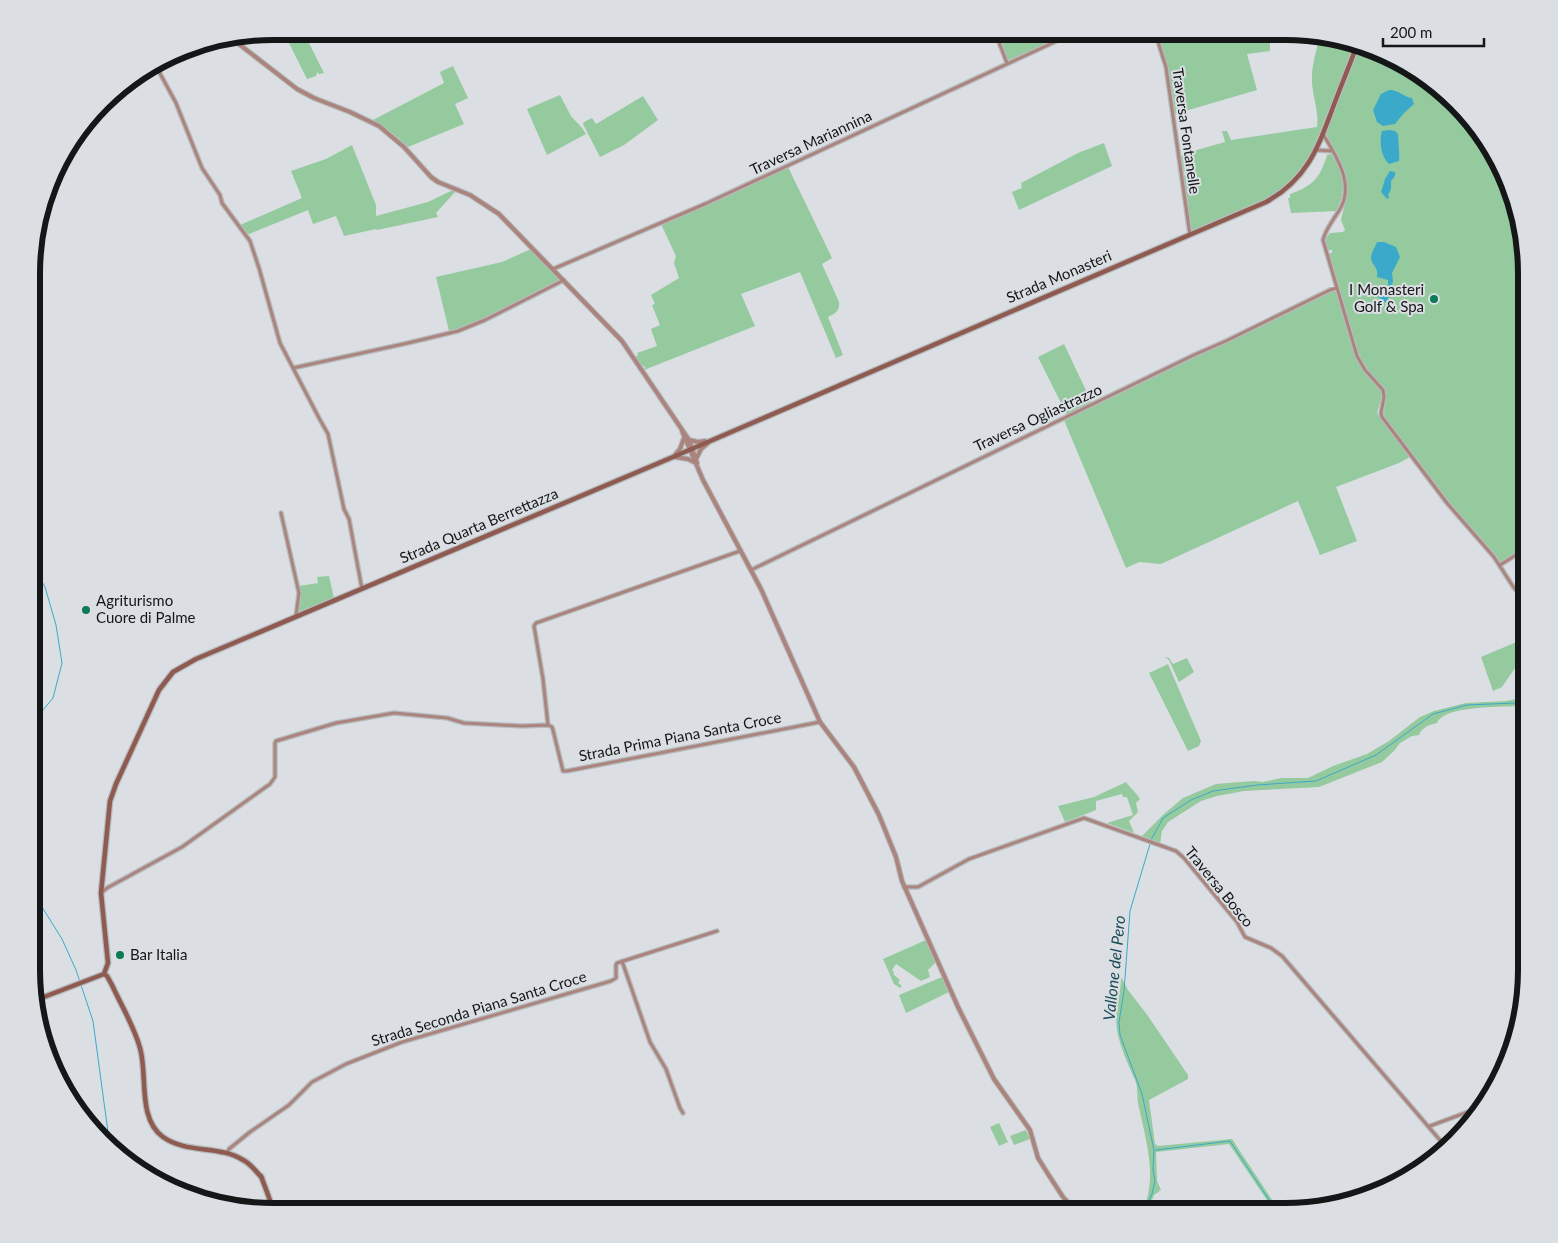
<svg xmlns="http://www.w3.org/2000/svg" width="1558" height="1243" font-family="Lato,sans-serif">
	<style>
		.green { fill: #94ca9e }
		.water { fill: #3ba9c9 }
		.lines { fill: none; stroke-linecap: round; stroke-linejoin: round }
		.stream { stroke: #3ba9c9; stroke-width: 1 }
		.minor-casing { stroke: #b7bbbe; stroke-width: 5.5 }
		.tertiary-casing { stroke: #b7bbbe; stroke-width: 6 }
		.secondary-casing { stroke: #b7bbbe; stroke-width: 7 }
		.minor { stroke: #ab857d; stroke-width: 3 }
		.tertiary { stroke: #ab857d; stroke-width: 4 }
		.secondary { stroke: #8f5a4f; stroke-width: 4.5 }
		.poi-dot { fill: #0c7a55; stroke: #dbdfe3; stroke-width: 2 }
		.labels { text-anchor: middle; stroke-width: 4; stroke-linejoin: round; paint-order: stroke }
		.street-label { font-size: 15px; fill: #141617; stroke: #dbdfe3 }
		.poi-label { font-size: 15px; fill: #141617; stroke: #dbdfe3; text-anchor: start }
		.water-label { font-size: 16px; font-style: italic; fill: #1b4a58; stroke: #dbdfe3 }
		.rim { fill: none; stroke: #141617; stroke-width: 6 }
	</style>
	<rect width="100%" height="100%" fill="#dbdfe3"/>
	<!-- green -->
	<path class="green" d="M283 31H303L324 73 319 74 317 72 316 76 307 79Z
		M996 32H1072L1010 60 1007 59Z
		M1167 32H1270V51L1247 54 1257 90 1175 114 1168 67 1159 37Z
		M1320 36 1355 44 1310 157 1296 177 1284 188 1270 197 1191 231 1182 176 1185 175V172L1182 171 1180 157 1183 154 1225 142 1222 131H1227L1231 140 1317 127C1319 111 1313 98 1312 83 1311 67 1316 52 1320 36Z
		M1360 46 1378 50 1445 91 1508 180 1527 272V547L1502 562H1500L1447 501 1384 416 1385 390 1367 370 1358 354 1329 253H1332V250H1328L1325 239 1330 233 1343 232 1345 230 1341 220 1347 195V181L1326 133Z
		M453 66 468 98 455 104 464 124 408 147 392 133 373 120 444 83 440 72Z
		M560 95 571 116 582 128 586 134 547 155 527 109Z
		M643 96 658 120 624 145 600 157 583 124 584 122 592 118 596 124Z
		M1104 143 1112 166 1019 210 1012 192 1022 188 1021 183 1078 153Z
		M352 145 376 205V216L428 202 453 190 456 191 436 213 438 217 377 230 376 229 344 236 336 216 313 224 308 210 249 234 245 232 240 225 302 198 291 171 326 159Z
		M1331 154C1345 174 1347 190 1336 211L1291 213 1288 198H1290V194C1313 186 1320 178 1327 155Z
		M788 167 832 258 822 264 839 302C840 311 836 313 828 317L843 355 836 358 800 272 741 294 755 326 644 370 645 367 641 365 635 357 638 355 637 353 657 346 651 329 660 325 652 305 655 304 651 295 679 278 674 263 676 256 661 224Z
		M531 249 559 278 557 283C522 300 487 321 449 331L436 277 502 262Z
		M1336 290 1357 359 1364 371 1381 391 1382 396 1377 413 1410 457 1399 463 1336 487 1357 541 1320 555 1298 501 1161 564 1139 562 1126 568 1064 420 1330 291Z
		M1064 344 1092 403 1067 415 1038 357Z
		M329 576 334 598 298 613 297 611 301 598 299 586 318 583 317 577Z
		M1523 638 1526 642V652L1502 687 1493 691 1481 657 1519 641Z
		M1164 657 1169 658 1173 664 1187 658 1194 672 1179 682 1169 660Z
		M1168 664 1201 741 1199 746 1188 751 1149 673Z
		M1526 697V705L1523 706C1505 707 1444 705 1437 723 1429 725 1422 727 1419 735L1412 736 1400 743 1394 751 1382 762 1319 787 1244 791 1217 796 1201 801 1168 822 1162 831 1160 844 1142 836 1164 814 1183 798 1216 784 1254 781 1263 782 1281 778H1308L1333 766 1367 754 1389 741 1420 717 1434 711 1466 703 1506 701Z
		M1126 782C1131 789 1136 792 1140 799L1136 803 1138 812 1129 821 1134 833 1107 823 1133 815 1127 797H1123L1122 794 1096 801V810L1065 822 1058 806 1094 797Z
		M926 940 936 962 928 970 930 977 921 981 896 964 892 970 894 972 893 974 900 980 898 983 902 986 900 988 894 984 883 959Z
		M942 977 949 992 906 1013 899 995Z
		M1121 977 1128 990 1148 1016 1188 1075V1079L1149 1100 1155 1144 1158 1146 1232 1139 1280 1212H1275L1229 1144 1156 1152 1157 1181 1161 1190 1154 1195 1147 1212H1142C1159 1177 1145 1138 1138 1103 1137 1095 1138 1087 1135 1080 1128 1064 1120 1047 1117 1030 1114 1014 1121 994 1121 977Z
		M999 1123 1008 1142 999 1146 990 1127Z
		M1026 1130 1030 1139 1014 1145 1010 1136Z"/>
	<!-- water -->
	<path class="water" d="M1389 90C1397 89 1404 97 1412 98L1414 104 1404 113 1395 124 1383 126 1377 122 1373 110 1381 94Z
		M1389 130 1395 131 1398 134C1398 143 1400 153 1399 161L1389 164C1381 157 1379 142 1382 131Z
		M1390 171 1395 172V176L1391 181V189L1388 195 1389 198 1387 199 1381 192 1385 179Z
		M1377 242H1384L1396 247 1400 257 1392 273 1393 281 1390 294 1386 303 1376 295V292L1380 289H1388V280L1377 277C1379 267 1371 265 1371 258 1371 253 1375 247 1377 242Z"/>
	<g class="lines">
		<!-- stream -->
		<path class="stream" d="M32 723 53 698 62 663 56 625 45 587 33 566
			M1151 840 1163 818 1191 800 1213 791 1257 785 1316 781 1376 755 1433 714 1467 705 1515 703 1526 700
			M32 891 62 939 76 970 93 1021 110 1147
			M1156 1150 1230 1141 1277 1212
			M1144 1212 1152 1194 1155 1181 1153 1170 1154 1150 1142 1094 1120 1035 1119 1022 1124 991 1130 911 1150 844"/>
		<!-- minor casing -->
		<g class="minor-casing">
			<path id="minor" d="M995 32 1007 63
				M1155 32 1166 67 1190 235
				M156 66 176 103 202 168 220 195 222 203 250 241 259 268 280 343 293 368
				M1323 134C1335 154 1353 181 1342 205 1337 216 1326 227 1323 240L1357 356 1365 370 1383 390 1384 397 1381 413 1382 417 1447 503 1494 557 1514 588 1526 601
				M1316 150 1332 151
				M553 269 705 204 1076 32
				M281 513 299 593 296 616
				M1500 565 1527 548
				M751 570 1194 355 1226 341 1330 290 1337 288
				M362 589 349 519 344 509 328 434 319 418 293 368 408 343 458 331 485 320 564 280
				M548 725 543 679 534 626 536 623 740 551
				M904 887H918L969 859 1084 818 1176 851 1184 858 1237 922 1245 937 1271 948 1282 956 1445 1146
				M101 893 107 888 182 847 270 784 275 777V743L276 741 336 723 394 713 447 718 464 723 522 726 548 725 552 727 553 730 563 771H567L820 722
				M622 961 650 1042 666 1069 680 1108 683 1113
				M1430 1126 1481 1107
				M227 1153 229 1149 250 1132 289 1105 312 1082 346 1064 402 1042 611 981 616 978V965L617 963 717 931"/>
		</g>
		<!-- tertiary casing -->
		<g class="tertiary-casing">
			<path id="tertiary" d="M231 38 297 89 314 98 350 112 379 126 404 147 431 177 438 182 470 195 499 214 622 341 689 440 697 463
				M682 431 703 480 761 589 820 722 854 767 879 815 896 857 902 881 958 1007 994 1079 1030 1130 1038 1158 1048 1174 1063 1197 1077 1212
				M689 440 698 442 705 441
				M675 455 680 449 684 438
				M675 457 688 459 694 462
				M696 459 701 449 708 443"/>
		</g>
		<!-- secondary casing -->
		<g class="secondary-casing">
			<path id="secondary" d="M104 974 108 963 101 893 110 801 116 784 159 690 173 672 196 659 673 457 1266 202C1306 180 1317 150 1332 110 1340 88 1349 67 1357 45
				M104 974 107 976 112 985C121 1005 134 1026 140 1048 148 1075 137 1118 163 1137 187 1154 220 1145 243 1160 251 1164 256 1171 262 1178
				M36 1000 104 974
				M261 1176 274 1211"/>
		</g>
		<!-- minor -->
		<use href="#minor" class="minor"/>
		<!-- tertiary -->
		<use href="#tertiary" class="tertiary"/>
		<!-- secondary -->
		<use href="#secondary" class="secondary"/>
	</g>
	<!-- markers -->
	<g class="poi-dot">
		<circle cx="1434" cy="299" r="5"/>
		<circle cx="86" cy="610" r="5"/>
		<circle cx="120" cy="955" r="5"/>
	</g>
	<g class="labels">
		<!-- street labels -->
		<g class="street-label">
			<text transform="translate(1186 131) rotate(82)" y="5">Traversa Fontanelle</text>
			<text transform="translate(811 143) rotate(-25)" y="5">Traversa Mariannina</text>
			<text transform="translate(1059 277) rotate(-23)" y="5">Strada Monasteri</text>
			<text transform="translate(1038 418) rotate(-25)" y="5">Traversa Ogliastrazzo</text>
			<text transform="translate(479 526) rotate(-23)" y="5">Strada Quarta Berrettazza</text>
			<text transform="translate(680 737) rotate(-11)" y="5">Strada Prima Piana Santa Croce</text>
			<text transform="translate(1219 887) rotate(51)" y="5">Traversa Bosco</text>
			<text transform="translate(479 1009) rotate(-17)" y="5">Strada Seconda Piana Santa Croce</text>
		</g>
		<!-- poi labels -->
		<g class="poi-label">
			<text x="1424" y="295" text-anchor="end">I Monasteri<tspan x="1424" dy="17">Golf &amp; Spa</tspan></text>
			<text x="96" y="606">Agriturismo<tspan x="96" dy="17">Cuore di Palme</tspan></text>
			<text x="130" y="960">Bar Italia</text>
		</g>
		<!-- water labels -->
		<g class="water-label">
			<text transform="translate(1114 968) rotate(-84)" y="6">Vallone del Pero</text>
		</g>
	</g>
	<!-- crop -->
	<path d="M0 0H1558V1243H0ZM273 40H1285A233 233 0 0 1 1518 273V970A233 233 0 0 1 1285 1203H273A233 233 0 0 1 40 970V273A233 233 0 0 1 273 40Z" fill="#dbdfe3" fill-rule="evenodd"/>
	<path class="rim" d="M273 40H1285A233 233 0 0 1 1518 273V970A233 233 0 0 1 1285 1203H273A233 233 0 0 1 40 970V273A233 233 0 0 1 273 40Z"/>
	<!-- scale -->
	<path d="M1383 38v8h101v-8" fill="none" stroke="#141617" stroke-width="2.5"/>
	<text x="1390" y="38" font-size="15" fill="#141617" stroke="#dbdfe3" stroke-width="4" paint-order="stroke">200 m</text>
</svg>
